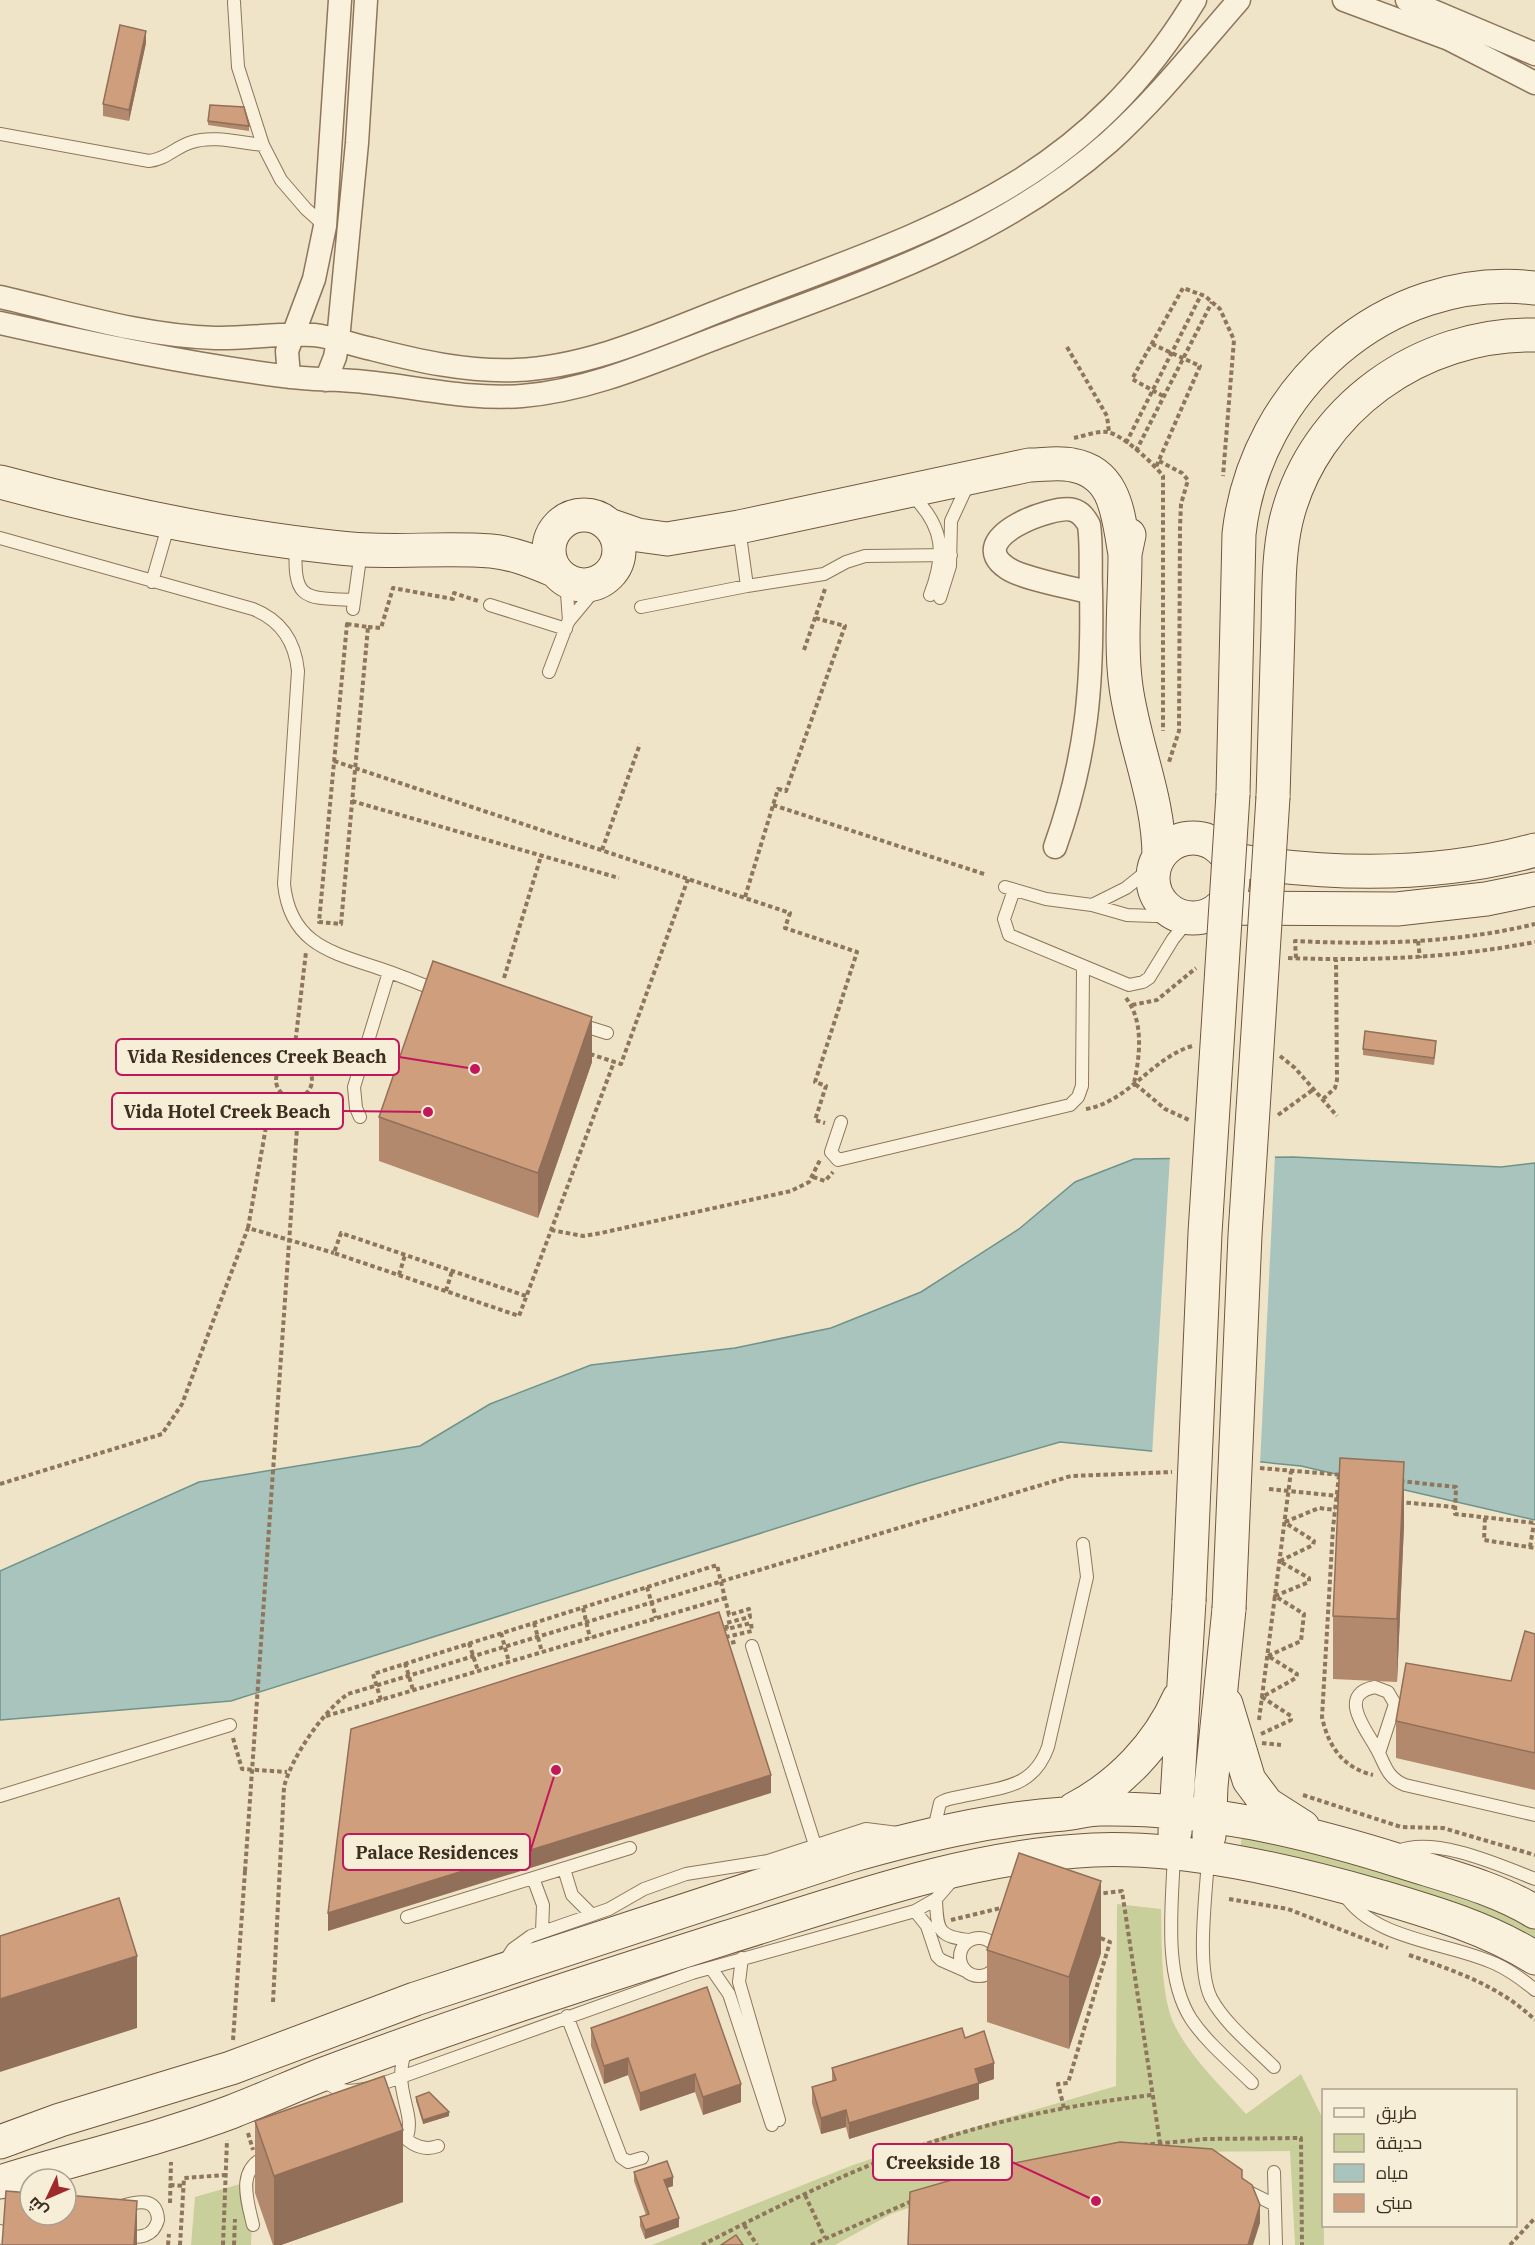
<svg xmlns="http://www.w3.org/2000/svg" width="1535" height="2245" font-family="'IBM Plex Serif',Cairo,serif">
	<style>
		.green { fill: #c9cf9b }
		.water { fill: #a9c4bc; stroke: #6f938a; stroke-width: 1.5 }
		.pier { fill: #f0e4c8 }
		.lines { fill: none; stroke-linecap: round; stroke-linejoin: round }
		.lane-casing { stroke: #8d765c; stroke-width: 14 }
		.street-casing { stroke: #8d765c; stroke-width: 25 }
		.secondary-casing { stroke: #6f573f; stroke-width: 35 }
		.path { stroke: #8d765c; stroke-width: 4; stroke-dasharray: 4.5 3; stroke-linecap: butt }
		.lane { stroke: #faf1dc; stroke-width: 12 }
		.street { stroke: #faf1dc; stroke-width: 22 }
		.secondary { stroke: #faf1dc; stroke-width: 33 }
		.secondary-bridge-casing { stroke: #6f573f; stroke-width: 35; stroke-linecap: butt }
		.path-bridge { stroke: #8d765c; stroke-width: 4; stroke-dasharray: 4.5 3; stroke-linecap: butt }
		.secondary-bridge { stroke: #faf1dc; stroke-width: 33 }
		.wall { fill: #b2896c }
		.shaded-wall { fill: #916f58 }
		.building { fill: #cf9f7d; stroke: #916f58; stroke-width: 1.5 }
		.leader { fill: none; stroke: #c2185b; stroke-width: 2 }
		.callout-dot { fill: #c2185b; stroke: #f7eed8; stroke-width: 2 }
		.callout { fill: #f7eed8; stroke: #c2185b; stroke-width: 2 }
		.callout-label { font-size: 18px; text-anchor: middle; font-weight: bold; fill: #3d2e20 }
	</style>
	<rect width="100%" height="100%" fill="#f0e4c8"/>
	<!-- green -->
	<path class="green" d="M1242 1834 1376 1867 1523 1921 1535 1928V1946L1240 1852Z
		M1117 1904 1161 1909C1162 1942 1160 1999 1176 2028 1193 2060 1222 2087 1246 2114L1301 2074 1323 2119 1324 2245H1295L1290 2151 1160 2152 954 2192 891 2214 835 2245H652L853 2165 907 2147 1116 2086Z
		M254 2180 251 2245H191L195 2197Z"/>
	<!-- water -->
	<path class="water" d="M1293 1157 1501 1167 1535 1163V1520L1301 1466 1060 1442 919 1483 231 1701 0 1720V1571L199 1482 420 1446 490 1404 591 1365 735 1348 831 1328 921 1292 1019 1229 1075 1182 1134 1159Z"/>
	<!-- pier -->
	<path class="pier" d="M1275 1155 1260 1465 1152 1455 1170 1156Z"/>
	<g class="lines">
		<!-- lane casing -->
		<g class="lane-casing">
			<path id="lane" d="M234 2 238 67 263 145 281 180 306 209 325 226
				M0 134 149 161C167 159 175 147 192 142 213 135 241 143 263 145
				M912 495C944 527 946 553 930 595
				M739 528 747 586
				M0 538 253 609C281 620 295 641 298 671L284 884C290 943 330 952 378 968 399 975 419 983 440 992
				M296 543C293 600 302 598 354 600
				M560 575 567 593 569 621
				M152 582 169 523
				M940 598 950 566 951 521 969 482
				M490 605 566 629
				M641 607 747 586 824 574 846 562 865 556 951 555
				M353 609 361 551
				M549 672 568 622 603 580
				M1005 887 1046 899 1092 905 1127 915 1182 917
				M1014 890 1004 919 1009 935 1129 985 1143 982 1149 978 1173 939 1190 918
				M1092 905 1126 888 1156 864
				M578 1024 607 1033
				M360 1117 356 1108 354 1087 389 972
				M841 1122 831 1152 838 1160 1070 1105 1078 1097 1082 1086 1083 967
				M752 1646 815 1845
				M1379 1753 1395 1704 1388 1692 1375 1687C1338 1694 1364 1727 1375 1746 1385 1762 1385 1777 1405 1785L1535 1815
				M0 1796 230 1725
				M933 1833 940 1803C947 1798 955 1798 963 1796 1001 1787 1033 1789 1048 1747L1087 1577 1083 1544
				M1398 1851C1435 1836 1499 1865 1535 1879
				M1174 1855C1172 1905 1163 1975 1191 2019 1207 2043 1232 2063 1252 2083
				M1208 1859C1206 1895 1196 1968 1211 1998 1225 2024 1253 2046 1274 2067
				M564 1869 572 1895 591 1914
				M533 1878 543 1905 542 1932
				M1344 1894C1374 1941 1449 1942 1496 1964 1511 1971 1523 1980 1535 1990
				M936 1899C937 1930 938 1937 970 1940
				M915 1911 927 1926 937 1956 941 1960 966 1971
				M407 1917 630 1848
				M960 1957a19 19 0 1 1 38 0a19 19 0 1 1-38 0Z
				M742 1958 739 1982 779 2120
				M505 1961 513 1949 531 1936 609 1909 644 1889 686 1874 768 1861 866 1829 898 1833
				M711 1968 729 1994 772 2125
				M567 2016 621 2157 628 2162 642 2158
				M407 2048C390 2087 416 2111 407 2137
				M322 2079C338 2094 353 2092 373 2087L692 1973 915 1911 936 1899 955 1877
				M393 2125C405 2140 419 2153 438 2146
				M1274 2172 1276 2245
				M1249 2192 1275 2205
				M122 2206C138 2201 157 2197 158 2220 153 2238 139 2238 123 2236
				M253 2225C247 2199 236 2169 267 2156
				M0 2231 8 2245"/>
		</g>
		<!-- street casing -->
		<g class="street-casing">
			<path id="street" d="M1344 0 1449 39 1535 83
				M1407 0 1535 54
				M0 297C70 313 142 336 215 338 248 339 281 332 314 335 334 337 352 345 372 349 418 361 467 372 516 370 593 367 666 331 737 304 929 230 1081 188 1195 0
				M0 323C94 344 188 364 283 376 311 380 338 379 365 382 418 387 469 400 522 396 595 390 664 357 732 332 867 281 999 239 1109 142 1157 99 1197 48 1239 0
				M289 377 287 351 314 279 325 226 340 0
				M326 380 335 357 338 340 357 143 366 0
				M1055 847C1087 757 1093 684 1091 590 1090 569 1092 546 1089 525 1085 518 1081 512 1073 510 1054 504 962 538 1007 568 1023 579 1070 587 1091 593"/>
		</g>
		<!-- secondary casing -->
		<g class="secondary-casing">
			<path id="secondary" d="M0 482C112 512 225 536 340 548 390 554 441 547 491 551 513 553 535 562 556 571
				M549 550a35 35 0 1 1 70 0a35 35 0 1 1-70 0Z
				M609 525 638 535 667 539 739 527 1029 465C1043 465 1058 462 1072 465 1118 473 1118 518 1125 554
				M1129 535 1125 554C1125 598 1120 644 1126 687 1134 745 1159 798 1159 857
				M1233 794 1239 534C1255 389 1385 271 1535 288
				M1273 797C1275 741 1276 685 1278 629 1279 593 1278 556 1286 521 1313 408 1422 333 1535 335
				M1153 878a40 40 0 1 1 80 0a40 40 0 1 1-80 0Z
				M1228 859C1331 876 1434 878 1535 850
				M1221 908 1397 909 1486 899 1535 889
				M1226 1704 1249 1780 1267 1804 1303 1827
				M1074 1809C1120 1785 1158 1745 1179 1698
				M1175 1832 1189 1601
				M1209 1836 1211 1786 1229 1609
				M0 2142 60 2120 231 2068 415 1999 850 1856C921 1836 990 1819 1064 1814 1076 1813 1088 1809 1100 1809 1203 1807 1305 1831 1403 1862 1447 1876 1496 1888 1535 1912
				M0 2182C77 2158 156 2140 231 2112 262 2100 291 2087 321 2075 454 2025 590 1981 725 1938 845 1901 967 1856 1093 1850 1185 1846 1290 1871 1378 1896 1432 1912 1487 1928 1535 1958"/>
		</g>
		<!-- path -->
		<path class="path" d="M1152 344 1200 366 1156 467
			M1067 347 1107 416 1109 432
			M1163 396 1132 379 1183 288 1205 296 1220 309 1234 340 1223 476
			M1074 438C1084 436 1096 431 1107 432 1122 434 1154 464 1163 476V731
			M1126 443 1201 295
			M1136 451 1212 302
			M1159 461 1182 473 1188 480 1181 504 1180 527 1179 731 1169 762
			M347 624 368 627 341 924 319 922Z
			M368 627 381 628 393 588 453 599 454 593 478 601
			M804 650 825 589
			M334 761 790 913 785 928 857 952 815 1082 826 1086 815 1120 825 1123
			M352 801 619 878
			M773 805 984 874
			M602 850 640 744
			M745 897 778 789 786 791 845 626 815 618
			M1418 941 1420 958
			M1288 958C1372 961 1452 958 1535 942
			M1296 958 1295 941C1375 945 1456 943 1535 924
			M504 978 541 856
			M1126 998C1144 1021 1140 1056 1134 1083L1165 1109 1189 1120
			M1132 1005 1157 1000 1196 968
			M590 1054 621 1064 688 879
			M1280 1056 1295 1068 1337 1116
			M276 1080a18 18 0 1 1 36 0a18 18 0 1 1-36 0Z
			M293 1062 306 952
			M1323 1099 1335 1088 1337 1080 1336 960
			M1086 1109C1128 1102 1152 1058 1192 1046
			M1278 1115 1314 1089
			M296 1143 299 1098
			M813 1177 825 1181 833 1172
			M248 1228 266 1127 285 1096
			M551 1230 583 1236 601 1233 791 1191 809 1182 820 1160
			M399 1275 405 1255
			M446 1291 452 1271
			M526 1296 341 1233 334 1253 519 1316 614 1062
			M1260 1468 1342 1475
			M1339 1475 1333 1528 1322 1717C1328 1746 1343 1768 1373 1775
			M1400 1481 1456 1487 1455 1514 1535 1523
			M0 1484 162 1434 182 1404 248 1228 334 1253
			M1269 1489 1338 1496
			M1399 1502 1455 1507
			M1485 1518 1484 1540 1535 1548
			M1285 1522 1319 1508 1335 1510
			M1530 1547 1534 1523
			M1280 1561 1313 1545 1314 1541 1284 1522
			M647 1587 656 1618
			M583 1608 590 1638
			M534 1623 542 1652
			M501 1633 509 1662
			M469 1643 478 1671
			M1268 1656 1301 1641 1304 1614 1275 1596 1309 1582V1578L1279 1561
			M405 1663 413 1690
			M381 1700 373 1674 717 1565 729 1615 749 1609 750 1617 726 1623 727 1629 751 1623 752 1631 726 1637 727 1644 738 1641
			M326 1716 725 1598
			M1259 1720 1291 1471
			M1261 1734 1291 1720V1716L1262 1697 1296 1678 1297 1674 1268 1656
			M233 1738 242 1769 287 1772
			M1262 1743 1281 1745
			M1303 1795 1401 1827 1443 1828 1535 1855
			M1096 1894 1122 1891 1160 2143
			M1229 1899 1288 1909 1388 1948
			M951 1920 1005 1907
			M1409 1955C1455 1971 1500 1986 1535 2020
			M273 2002 284 1787C291 1758 323 1711 348 1694L1071 1476 1172 1472
			M233 2040 245 1871
			M1064 2108 1058 2084 1068 2083 1110 1942 1098 1937
			M248 2133 253 2150
			M1143 2145 1205 2139 1301 2138 1302 2245
			M170 2185 184 2186
			M805 2195 825 2238
			M170 2203 171 2162
			M744 2225 757 2245
			M168 2245 169 2234
			M180 2245 184 2178 226 2175
			M223 2245 227 2140
			M234 2245 235 2219
			M702 2245C775 2208 849 2170 926 2144 1000 2119 1075 2104 1152 2095
			M811 2245 912 2201
			M1510 2245 1535 2218"/>
		<!-- lane -->
		<use href="#lane" class="lane"/>
		<!-- street -->
		<use href="#street" class="street"/>
		<!-- secondary -->
		<use href="#secondary" class="secondary"/>
		<!-- secondary-bridge casing -->
		<g class="secondary-bridge-casing">
			<path id="secondary-bridge" d="M1189 1601 1205 1233 1233 794
				M1229 1609 1245 1235 1273 797"/>
		</g>
		<!-- path-bridge -->
		<path class="path-bridge" d="M245 1871 296 1143"/>
		<!-- secondary-bridge -->
		<use href="#secondary-bridge" class="secondary-bridge"/>
	</g>
	<!-- wall -->
	<path class="wall" d="M146 43 129 121 103 116V104Z
		M208 121 249 126V131L208 125Z
		M1436 1048 1434 1065 1363 1055V1049Z
		M592 1062 538 1218 379 1161V1117Z
		M1404 1525 1397 1682 1333 1679V1616Z
		M1535 1634V1790L1396 1758V1721L1511 1681Z
		M987 1950 1101 1953 1069 2049 987 2022Z
		M707 1987 741 2102 703 2115 695 2092 640 2111 628 2075 604 2084 591 2046V2028Z
		M965 2038 994 2079 979 2084V2099L849 2139 846 2127 821 2134 812 2103V2087L832 2081V2068Z
		M416 2097 449 2116 423 2124 416 2101Z
		M255 2121 403 2202 281 2245H273L255 2193Z
		M634 2172 673 2186 667 2188 679 2227 645 2239 640 2226V2217L646 2215 634 2181Z"/>
	<!-- shaded-wall -->
	<path class="shaded-wall" d="M146 31V43L129 121V110Z
		M592 1017V1062L538 1218V1173Z
		M1404 1462V1525L1397 1682V1619Z
		M771 1775V1793L328 1931V1913Z
		M1101 1881V1953L1069 2049V1977Z
		M137 1956V2028L0 2072V1999Z
		M628 2058V2075L604 2084V2066Z
		M994 2063V2079L979 2084V2099L849 2139V2123L975 2069Z
		M695 2074V2092L640 2111V2093Z
		M741 2084V2102L703 2115V2097Z
		M846 2110V2127L821 2134V2118Z
		M449 2112V2116L423 2124V2120Z
		M403 2130V2202L281 2245H274V2176Z
		M673 2177V2186L664 2189V2180Z
		M137 2201V2245H134Z
		M1260 2205V2223L1253 2245H1248Z
		M679 2218V2227L645 2239V2230Z"/>
	<!-- building -->
	<path class="building" d="M120 25 146 31 129 110 103 104Z
		M210 105 244 107 249 126 208 121Z
		M433 961 592 1017 538 1173 379 1117Z
		M1365 1031 1436 1041 1434 1058 1363 1049Z
		M1340 1458 1404 1462 1397 1619 1333 1616Z
		M719 1612 771 1775 328 1913 351 1729Z
		M1525 1631 1535 1634V1753L1396 1721 1406 1663 1511 1681Z
		M1019 1853 1101 1881 1069 1977 987 1950Z
		M119 1898 137 1956 0 1999V1936Z
		M707 1987 741 2084 703 2097 695 2074 640 2093 628 2058 604 2066 591 2028Z
		M962 2028 965 2038 984 2031 994 2063 975 2069 979 2083 849 2123 846 2110 821 2118 812 2087 836 2080 832 2068Z
		M384 2076 403 2130 274 2176 255 2121Z
		M429 2092 449 2112 423 2120 416 2097Z
		M1120 2142 1212 2149 1242 2170V2178L1252 2185 1260 2205 1248 2245H908L910 2192 1000 2166Z
		M667 2161 673 2177 664 2180 679 2218 645 2230 640 2217 649 2214 634 2172Z
		M6 2191 30 2193V2215H66V2195L137 2201 134 2245H2Z
		M736 2235 743 2245H721Z"/>
	<!-- callouts -->
	<path class="leader" d="M475 1069L399 1057M428 1112L343 1111M556 1770L530 1852M1096 2201L1012 2162"/>
	<g class="callout-dot">
		<circle cx="475" cy="1069" r="6"/>
		<circle cx="428" cy="1112" r="6"/>
		<circle cx="556" cy="1770" r="6"/>
		<circle cx="1096" cy="2201" r="6"/>
	</g>
	<g class="callout">
		<rect x="116" y="1039" width="283" height="36" rx="6"/>
		<rect x="112" y="1093" width="231" height="36" rx="6"/>
		<rect x="343" y="1834" width="187" height="36" rx="6"/>
		<rect x="873" y="2144" width="139" height="36" rx="6"/>
	</g>
	<g class="callout-label">
		<text x="257" y="1063">Vida Residences Creek Beach</text>
		<text x="227" y="1118">Vida Hotel Creek Beach</text>
		<text x="437" y="1859">Palace Residences</text>
		<text x="943" y="2169">Creekside 18</text>
	</g>
	<!-- legend -->
	<rect x="1322" y="2089" width="195" height="138" fill="#f7eed8" stroke="#ada18e" stroke-width="1.5"/>
	<rect x="1334" y="2108" width="30" height="9" fill="#faf1dc" stroke="#ada18e" stroke-width="1.5"/>
	<text x="1376" y="2119" font-size="18" fill="#3d2e20">طريق</text>
	<rect x="1334" y="2134" width="30" height="18" fill="#c9cf9b" stroke="#ada18e" stroke-width="1.5"/>
	<text x="1376" y="2149" font-size="18" fill="#3d2e20">حديقة</text>
	<rect x="1334" y="2164" width="30" height="18" fill="#a9c4bc" stroke="#ada18e" stroke-width="1.5"/>
	<text x="1376" y="2179" font-size="18" fill="#3d2e20">مياه</text>
	<rect x="1334" y="2194" width="30" height="18" fill="#cf9f7d" stroke="#ada18e" stroke-width="1.5"/>
	<text x="1376" y="2209" font-size="18" fill="#3d2e20">مبنى</text>
	<!-- north arrow -->
	<g transform="translate(48 2197) rotate(226)"><circle r="28" fill="#f7eed8" stroke="#ada18e" stroke-width="1.5"/>
	<path d="M0-4.5L10 22L0 15L-10 22Z" fill="#9e2a2b"/>
	<text y="-9" font-size="16" font-weight="bold" text-anchor="middle" fill="#3d2e20">ش</text>
	</g>
</svg>
